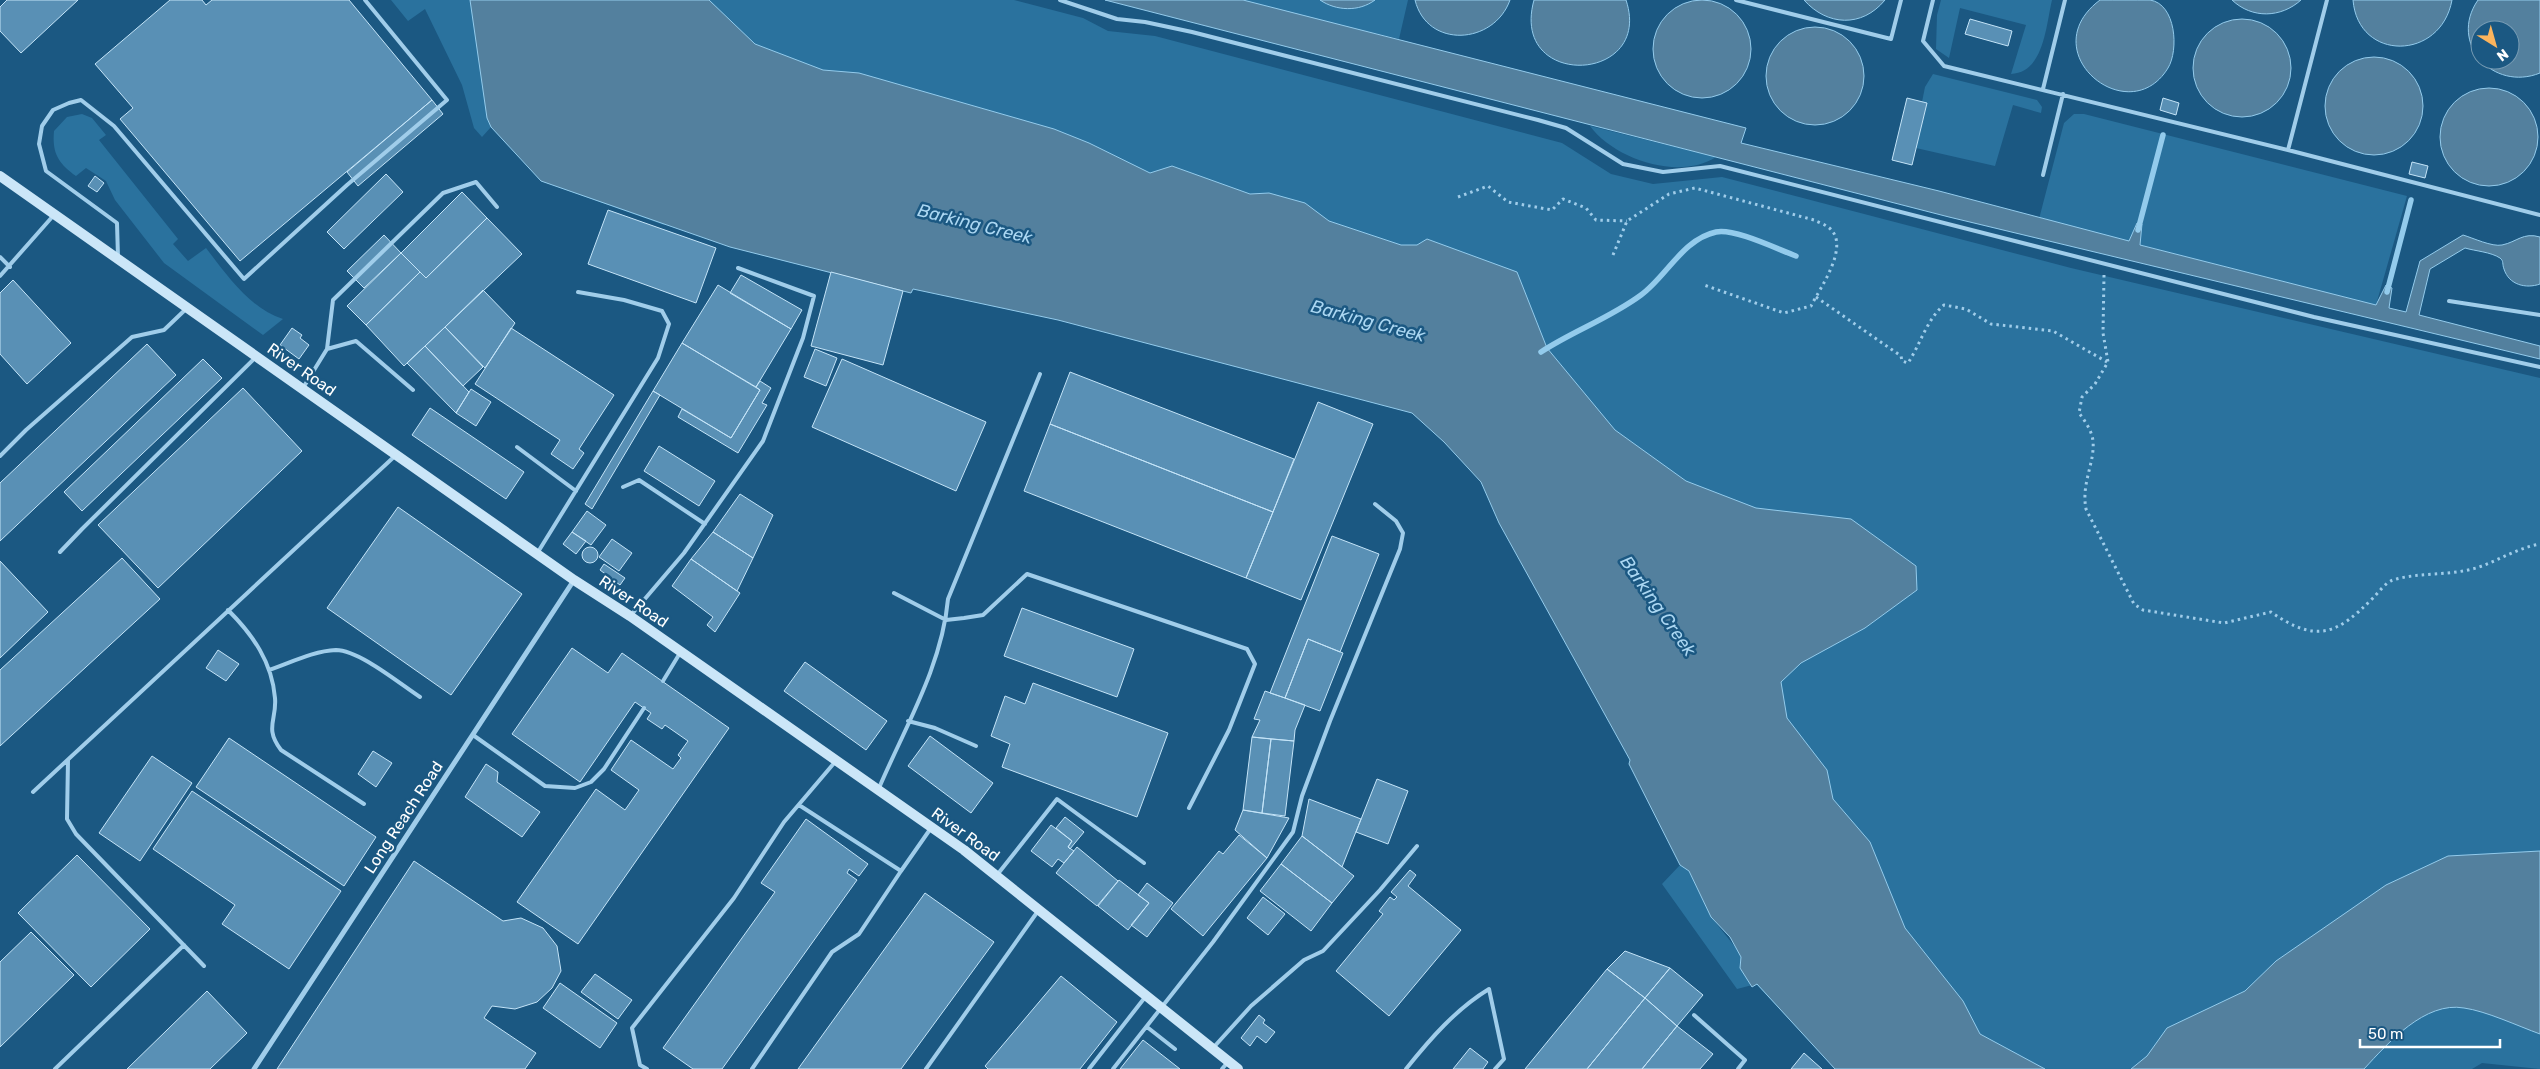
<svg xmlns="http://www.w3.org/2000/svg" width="2540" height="1069" font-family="Rubik,sans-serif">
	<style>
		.green { fill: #2a729e }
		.water { fill: #53809e; stroke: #93cbec; fill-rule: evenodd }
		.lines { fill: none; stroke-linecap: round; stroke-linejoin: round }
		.stream { stroke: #93cbec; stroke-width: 5.5 }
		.building { fill: #5990b5; stroke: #c4e4f8 }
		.path { stroke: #a0cdea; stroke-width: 3; stroke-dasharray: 2.5 4; stroke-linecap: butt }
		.lane { stroke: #a0cdea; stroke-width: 4 }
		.street { stroke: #a0cdea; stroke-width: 5 }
		.secondary { stroke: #cbe6f8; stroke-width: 10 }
		.labels { text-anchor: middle; stroke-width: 5; stroke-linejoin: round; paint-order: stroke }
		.street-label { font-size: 16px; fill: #fff; stroke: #1b5882 }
		.water-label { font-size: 18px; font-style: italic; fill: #abd7f2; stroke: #1b5882 }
	</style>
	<rect width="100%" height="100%" fill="#1b5882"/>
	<!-- green -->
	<path class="green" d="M391 0H496L665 224 664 225 541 181 491 127 482 137 474 128 462 85 425 9 408 21Z
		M653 0H1014L1083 18 1108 31 1155 36 1562 143 1611 174 1653 184 1722 177 2071 268 2540 378V935L2206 1069H1958L1729 621 1105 197Z
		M1236 0H1408L1399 39Z
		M1941 0H2052C2046 25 2044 73 2011 74L2026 25 1960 8 1949 58 1936 49 1937 15Z
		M1933 74 2037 100 2042 107 2041 113 2013 105 1995 166 1916 148 1927 103 1922 102 1925 87Z
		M82 114 92 118 106 135 99 140 178 239 173 244 188 261 206 248C227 275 249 308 283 319L263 335 164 263 115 200 106 181 86 168 76 176C58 163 52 153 54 131L67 117Z
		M2074 114H2084L2407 196 2376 305 2140 245 2142 224 2137 223 2129 242 2039 219 2064 123Z
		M1590 126 1716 157C1679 181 1614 159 1590 126Z
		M1680 865 1689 871 1711 917 1824 1057 1756 984 1737 989 1662 884Z
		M2427 1001 2540 1012V1069L2482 1063 2472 1069H2319Z"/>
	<!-- water -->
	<path class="water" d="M1653 49a49 49 0 1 1 98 0a49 49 0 1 1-98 0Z
		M470 0H709L755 44 823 70 859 73 1054 129 1089 143 1150 173 1172 166 1250 194 1269 193 1305 203 1329 221 1401 245H1417L1427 239 1517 272 1547 348 1615 430 1686 481 1756 508 1851 519 1916 566 1917 590 1865 628 1801 663 1781 682 1787 718 1827 770 1833 799 1870 842 1905 928 1963 1001 1980 1034 2045 1069H1835L1757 984 1752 987 1740 968 1741 957 1730 937 1711 917 1689 871 1680 865 1629 764 1630 760 1499 523 1481 482 1444 442 1412 413 1058 320 913 289 911 293 903 291 730 247 541 181 491 127 487 118Z
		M1105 0H1243L1746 128 1741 143 1939 191 2129 241 2137 223 2142 224 2140 245 2376 305 2386 285 2392 288 2389 308 2406 312 2420 261 2463 235C2473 238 2492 247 2502 245 2517 242 2523 232 2540 237V284C2526 289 2509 285 2504 269 2502 264 2504 261 2500 258 2491 252 2475 251 2465 248L2430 269 2419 315 2540 346V359L1949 217Z
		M1320 0H1375C1359 12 1336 11 1320 0Z
		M1415 0H1510C1494 45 1427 49 1415 0Z
		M1534 0H1626C1654 84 1509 90 1534 0Z
		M1804 0H1885C1862 28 1827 26 1804 0Z
		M2100 0C2116 0 2134 0 2150 0 2176 4 2179 50 2168 68 2129 132 2031 52 2100 0Z
		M2232 0H2301C2281 18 2252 19 2232 0Z
		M2353 0H2452C2441 61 2358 62 2353 0Z
		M2478 0H2540V73C2493 92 2448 43 2478 0ZM2480 30H2510V60H2480Z
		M2193 68a49 49 0 1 1 98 0a49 49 0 1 1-98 0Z
		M1766 76a49 49 0 1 1 98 0a49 49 0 1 1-98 0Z
		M2325 106a49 49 0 1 1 98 0a49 49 0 1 1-98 0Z
		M2440 137a49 49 0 1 1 98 0a49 49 0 1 1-98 0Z
		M2540 851V1034C2518 1026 2486 1011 2464 1008 2425 1001 2388 1043 2364 1069H2131L2147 1056 2167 1028 2245 991 2276 961 2386 885 2448 856Z"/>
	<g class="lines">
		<!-- stream -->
		<path class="stream" d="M2138 230 2163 135
			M2387 292 2411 200
			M1541 352C1573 331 1610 318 1641 295 1666 277 1683 239 1716 232 1734 228 1777 249 1796 256"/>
	</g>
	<!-- building -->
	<path class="building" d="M7 0H78L21 53 0 31V7Z
		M170 0H202L206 5 212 0H349L432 100 240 261 120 119 133 108 95 64Z
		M1970 19 2012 31 2008 46 1965 34Z
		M1907 98 1927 103 1912 165 1892 160Z
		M2163 98 2179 103 2176 115 2160 110Z
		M432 100 443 114 358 186 347 172Z
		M2412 162 2428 166 2425 178 2409 174Z
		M386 174 403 192 344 249 327 232Z
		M95 176 104 183 97 192 88 186Z
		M462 192 487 218 426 278 401 253Z
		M608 210 716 248 696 303 588 264Z
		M487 218 522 254 404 366 366 325 420 272 426 278Z
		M384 235 401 253 364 288 347 271Z
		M401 253 420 272 366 325 347 306Z
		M831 272 903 291 883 365 811 346Z
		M741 275 802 310 791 329 730 293Z
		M13 280 71 343 27 384 0 354V293Z
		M718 285 791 329 756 387 682 343Z
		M483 290 515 323 485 368 445 327Z
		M445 327 483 367 463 386 425 346Z
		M292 328 302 335 300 338 309 345 299 359 280 345Z
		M511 328 614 395 579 449 584 453 573 469 551 454 560 440 475 384Z
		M682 343 760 390 731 438 653 391Z
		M147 344 176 375 0 541V483Z
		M425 346 469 392 456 413 407 363Z
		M815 349 837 358 826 386 804 377Z
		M203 359 222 378 82 511 64 492Z
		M842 359 986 422 956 491 812 427Z
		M1070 372 1294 459 1273 512 1050 424Z
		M760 381 771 388 762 403 767 405 738 453 678 417 682 409 731 438 760 390 756 387Z
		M243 388 302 451 158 588 98 525Z
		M471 389 491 402 476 426 456 413Z
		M653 391 660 395 592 509 585 504Z
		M1318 402 1373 424 1301 600 1246 578Z
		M430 408 524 472 506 499 412 435Z
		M1050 424 1273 512 1246 578 1024 491Z
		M659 446 715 481 699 506 644 471Z
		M740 494 773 515 753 558 713 532Z
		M398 507 522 594 451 695 327 608Z
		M587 511 606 525 591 545 572 532Z
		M572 532 586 541 576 554 563 544Z
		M713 532 753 558 737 591 691 559Z
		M1332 536 1379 554 1340 652 1308 639 1285 698 1270 693Z
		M612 539 632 553 619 571 599 557Z
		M582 555a8 8 0 1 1 16 0a8 8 0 1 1-16 0Z
		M122 558 160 599 0 746V670Z
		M691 559 740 593 715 632 707 625 713 617 672 586Z
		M0 561 48 612 0 658Z
		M604 564 625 578 620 585 600 570Z
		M1022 608 1134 649 1117 697 1004 656Z
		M1308 639 1343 653 1320 711 1285 698Z
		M572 648 608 673 622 653 729 728 578 944 517 902 596 789 625 810 639 790 611 770 631 740 673 769 681 758 678 755 688 741 665 725 662 729 647 719 651 713 635 702 580 782 512 734Z
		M218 650 239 664 226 681 206 668Z
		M805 662 887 721 866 750 784 691Z
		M1033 683 1168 733 1137 817 1002 767 1010 744 991 736 1005 696 1025 704Z
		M1265 691 1305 705 1295 730 1294 741 1252 737 1260 720 1254 719Z
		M930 736 993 783 971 813 908 766Z
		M1252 737 1271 739 1262 813 1243 810Z
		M229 738 376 837 344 886 196 787Z
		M1271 739 1294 741 1285 816 1262 813Z
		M373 751 392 763 376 787 358 774Z
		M152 756 192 783 140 861 99 833Z
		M486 764 498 772 497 782 540 812 522 837 465 797Z
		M1377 779 1408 791 1388 844 1356 832Z
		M192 791 341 891 289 969 222 924 235 905 153 849Z
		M1309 799 1361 819 1342 867 1302 836Z
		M1243 810 1289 818 1267 858 1235 830Z
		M1065 817 1084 832 1070 849 1068 847 1072 841 1056 828Z
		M806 819 868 864 859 876 849 869 847 873 857 880 722 1069H693L663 1048 775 892 761 883Z
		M1051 825 1072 841 1068 847 1074 851 1064 863 1058 859 1052 867 1031 851Z
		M1239 835 1267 858 1203 936 1171 909 1219 851 1223 854Z
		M1302 836 1354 876 1332 903 1281 864Z
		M1077 847 1118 881 1097 906 1056 873Z
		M77 855 150 929 91 987 18 913Z
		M414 861 503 921 521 918 543 928 557 946 561 971 552 988 537 1002 515 1009 492 1006 484 1018 536 1053 525 1069H277Z
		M1281 864 1332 903 1311 931 1260 891Z
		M1410 870 1416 875 1408 886 1461 930 1389 1016 1336 971 1383 914 1379 911 1390 897 1394 900 1397 897 1391 892Z
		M1119 880 1149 903 1128 930 1098 906Z
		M1147 883 1173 903 1147 937 1131 925 1149 903 1138 895Z
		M925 893 994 942 901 1069H798Z
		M1263 897 1285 914 1268 935 1247 918Z
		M31 932 74 975 0 1047V962Z
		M1625 951 1670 968 1645 998 1607 969Z
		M1670 968 1703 995 1677 1026 1645 998Z
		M1607 969 1645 998 1587 1069H1525Z
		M595 974 632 1000 618 1019 581 992Z
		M1061 976 1117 1022 1080 1069H988L985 1066Z
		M560 983 617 1023 600 1048 543 1008Z
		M207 991 247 1033 210 1069H127Z
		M1645 998 1677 1026 1642 1069H1587Z
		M1259 1015 1265 1020 1263 1023 1275 1032 1266 1043 1257 1036 1250 1046 1241 1038Z
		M1677 1026 1713 1054 1700 1069H1642Z
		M1143 1040 1180 1069H1120Z
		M1470 1048 1488 1062 1483 1069H1453Z
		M1804 1053 1822 1069H1791Z"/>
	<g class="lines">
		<!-- path -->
		<path class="path" d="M1458 197 1488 186 1508 202 1552 210 1563 199 1586 208 1596 220 1627 221
			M1613 255 1627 221 1669 194 1695 188 1814 220C1818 222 1824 224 1828 227 1852 244 1820 288 1811 306L1784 313 1704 285
			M2104 275 2103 333 2108 362 2095 384 2082 397 2079 413C2085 421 2092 431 2093 441 2095 463 2081 483 2086 509L2134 604 2143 610 2224 623 2271 612C2317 644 2337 634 2373 598 2378 593 2386 582 2393 580 2419 572 2449 576 2476 568 2498 561 2517 548 2540 544
			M1816 297 1901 356 1902 361 1908 363C1920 345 1927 319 1944 305L1966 309 1991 324 2053 331 2107 362"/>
		<!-- lane -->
		<path class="lane" d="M1060 0 1117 19 1145 22 1192 32 1538 120 1566 128 1623 164 1663 172 1720 166 2314 317 2540 367
			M1736 0 1891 39 1901 0
			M1933 0 1923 41 1944 66 2288 150 2540 215
			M2043 89 2065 0
			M2288 150 2327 0
			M2043 175 2063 94
			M0 257 10 267
			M118 257 117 223 46 171 39 144 42 126 53 110 69 103 81 100 114 126 244 279 347 185 447 100 365 0
			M0 276 53 216
			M2449 301 2540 315
			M327 349 356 341 413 390
			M303 388 327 349 333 300 443 193 476 182 497 207
			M517 447 576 491
			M0 456 26 430 132 337 164 330 186 309
			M623 487 639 480 705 524
			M60 552 82 529 255 358
			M538 552 658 358 669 324 662 311 624 300 578 292
			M894 593 946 620 964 618 983 615 1027 574 1247 649 1255 664 1229 730 1189 808
			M228 610C253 635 272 662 275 698 277 720 264 728 281 750L364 804
			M632 614 684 553 763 441 803 338 814 296 738 268
			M269 670C290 663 313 651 336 650 359 650 400 684 420 697
			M663 681 680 653
			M908 721 935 728 976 746
			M473 735 545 786 575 788 591 782 604 769 644 708
			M68 760 67 819 76 834 204 966
			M879 788C905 727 942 666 948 599L1040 374
			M33 792 396 455
			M901 871 931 828
			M997 875 1057 799 1144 863
			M1694 1015 1745 1060 1738 1069
			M1147 1027 1175 1049
			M1213 1048 1251 1006 1304 960 1323 951 1380 890 1417 846
			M55 1069 184 945
			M647 1069 640 1065 632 1028 734 898 784 822 835 762
			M752 1069 832 952 859 934 901 871 799 805
			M926 1069 1038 911
			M1089 1069 1146 996
			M1113 1069 1213 942 1293 832 1302 796 1330 721 1400 549 1403 533 1396 521 1375 504
			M1222 1069 1227 1063
			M1406 1069C1430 1039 1456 1009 1489 989L1504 1059 1495 1069"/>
		<!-- street -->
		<path class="street" d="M254 1069 574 580"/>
		<!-- secondary -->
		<path class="secondary" d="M0 176 574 580 630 616 964 850 1238 1069"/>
	</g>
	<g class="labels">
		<!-- street labels -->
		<g class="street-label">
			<text transform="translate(302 369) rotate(35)" y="6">River Road</text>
			<text transform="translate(634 601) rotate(34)" y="6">River Road</text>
			<text transform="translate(403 817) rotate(-57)" y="6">Long Reach Road</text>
			<text transform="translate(966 834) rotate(36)" y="6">River Road</text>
		</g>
		<!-- water labels -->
		<g class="water-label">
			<text transform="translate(975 224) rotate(14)" y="6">Barking Creek</text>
			<text transform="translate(1368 321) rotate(15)" y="6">Barking Creek</text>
			<text transform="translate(1658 606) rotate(55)" y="6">Barking Creek</text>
		</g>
	</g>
	<!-- north arrow -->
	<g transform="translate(2495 45) rotate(143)"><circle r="24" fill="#1b5882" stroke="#769bb4"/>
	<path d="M0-4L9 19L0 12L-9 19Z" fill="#fbb45d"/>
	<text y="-8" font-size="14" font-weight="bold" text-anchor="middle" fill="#ffffff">N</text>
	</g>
	<!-- scale -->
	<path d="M2360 1039v8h140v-8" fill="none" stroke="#ffffff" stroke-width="2.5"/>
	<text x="2368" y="1039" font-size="15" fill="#ffffff" stroke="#1b5882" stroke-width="4" paint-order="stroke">50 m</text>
</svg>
